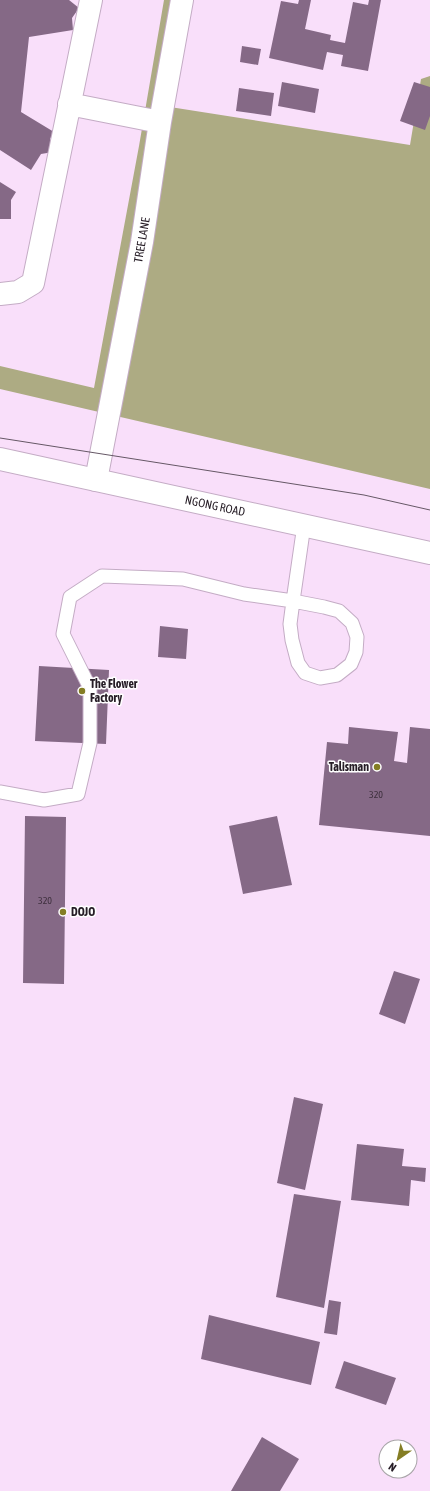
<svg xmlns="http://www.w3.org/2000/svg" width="430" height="1491" font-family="'Asap Condensed',sans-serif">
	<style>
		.forest { fill: #adab83 }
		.building { fill: #856986 }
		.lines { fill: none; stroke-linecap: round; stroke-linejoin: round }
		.service-casing { stroke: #c4acc5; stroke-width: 15 }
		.minor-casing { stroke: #c4acc5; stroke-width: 24 }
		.secondary-casing { stroke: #c4acc5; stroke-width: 24 }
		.service { stroke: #fff; stroke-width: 13 }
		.minor { stroke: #fff; stroke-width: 22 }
		.secondary { stroke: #fff; stroke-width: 22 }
		.tram { stroke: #665866; stroke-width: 1 }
		.poi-dot { fill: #847d24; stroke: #fff; stroke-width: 1.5 }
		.labels { text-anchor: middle; stroke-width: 3; stroke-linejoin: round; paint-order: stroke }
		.number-label { font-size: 10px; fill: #3e303e }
		.street-label { font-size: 12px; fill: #261d26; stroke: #fff }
		.poi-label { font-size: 12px; font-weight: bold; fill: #261d26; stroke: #fff; text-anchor: start }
	</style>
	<rect width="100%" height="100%" fill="#f9dffa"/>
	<!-- forest -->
	<path class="forest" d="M164 0H182L170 107 410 145 421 79 430 76V489L0 389V366L94 388 139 146Z"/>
	<!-- building -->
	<path class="building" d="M0 0H69L79 8 72 18 73 30 29 37 21 112 54 132 50 139 53 152 41 154 31 170 0 150Z
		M299 0H311L305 29 331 35 330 40 345 43 353 2 368 5 369 0H381L368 71 341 66 343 55 327 52 323 70 269 58 281 1 298 4Z
		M242 46 261 49 258 65 240 62Z
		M282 82 319 89 315 113 278 106Z
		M414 82 430 87V116L425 130 400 121Z
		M239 88 274 93 271 116 236 111Z
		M0 182 16 192 11 200V219H0Z
		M160 626 188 629 186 659 158 657Z
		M39 666 109 670 106 744 35 741Z
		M349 727 398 732 394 761 407 763 410 727 430 729V836L319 825 327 742 348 744Z
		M25 816 66 817 64 984 23 983Z
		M277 816 292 885 243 894 229 826Z
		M394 971 420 979 405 1024 379 1014Z
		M294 1097 323 1104 305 1190 277 1183Z
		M357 1144 404 1149 402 1166 426 1168 425 1182 411 1180 409 1206 351 1200Z
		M294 1194 341 1201 324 1308 276 1297Z
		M329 1300 341 1302 337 1335 324 1333Z
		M209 1315 320 1342 311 1385 201 1359Z
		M344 1361 396 1378 386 1405 335 1388Z
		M262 1437 299 1459 280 1491H231Z"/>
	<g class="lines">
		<!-- service casing -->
		<g class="service-casing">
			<path id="service" d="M0 792 44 800 78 794 90 743V688L63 634 70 597 102 576 183 579 244 594 293 601 324 607 339 611 352 623 357 637 356 652 351 664 337 675 320 678 305 673 298 663 292 640 290 624 293 601 304 525"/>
		</g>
		<!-- minor casing -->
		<g class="minor-casing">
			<path id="minor" d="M69 104 160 122
				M0 294 18 292 33 283 91 0
				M96 480 142 242 160 122 182 0"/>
		</g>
		<!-- secondary casing -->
		<g class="secondary-casing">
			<path id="secondary" d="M0 459 430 553"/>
		</g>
		<!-- service -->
		<use href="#service" class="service"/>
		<!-- minor -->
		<use href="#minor" class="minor"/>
		<!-- secondary -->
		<use href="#secondary" class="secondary"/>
		<!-- tram -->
		<path class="tram" d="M0 438 364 495 430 510"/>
	</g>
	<!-- markers -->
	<g class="poi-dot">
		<circle cx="82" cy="691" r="4"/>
		<circle cx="377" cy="767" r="4"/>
		<circle cx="63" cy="912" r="4"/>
	</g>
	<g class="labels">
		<!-- number labels -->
		<g class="number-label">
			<text x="376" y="798">320</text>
			<text x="45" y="904">320</text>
		</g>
		<!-- street labels -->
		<g class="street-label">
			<text transform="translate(142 240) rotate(-80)" y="4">TREE LANE</text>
			<text transform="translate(215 506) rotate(12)" y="4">NGONG ROAD</text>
		</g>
		<!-- poi labels -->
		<g class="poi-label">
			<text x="90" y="688">The Flower<tspan x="90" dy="14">Factory</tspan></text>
			<text x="369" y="771" text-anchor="end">Talisman</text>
			<text x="71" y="916">DOJO</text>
		</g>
	</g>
	<!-- north arrow -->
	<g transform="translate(398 1459) rotate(214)"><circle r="19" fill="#ffffff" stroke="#a8a5a8"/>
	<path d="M0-3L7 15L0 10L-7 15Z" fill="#847d24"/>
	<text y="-6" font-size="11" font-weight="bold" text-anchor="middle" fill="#261d26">N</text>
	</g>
</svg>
